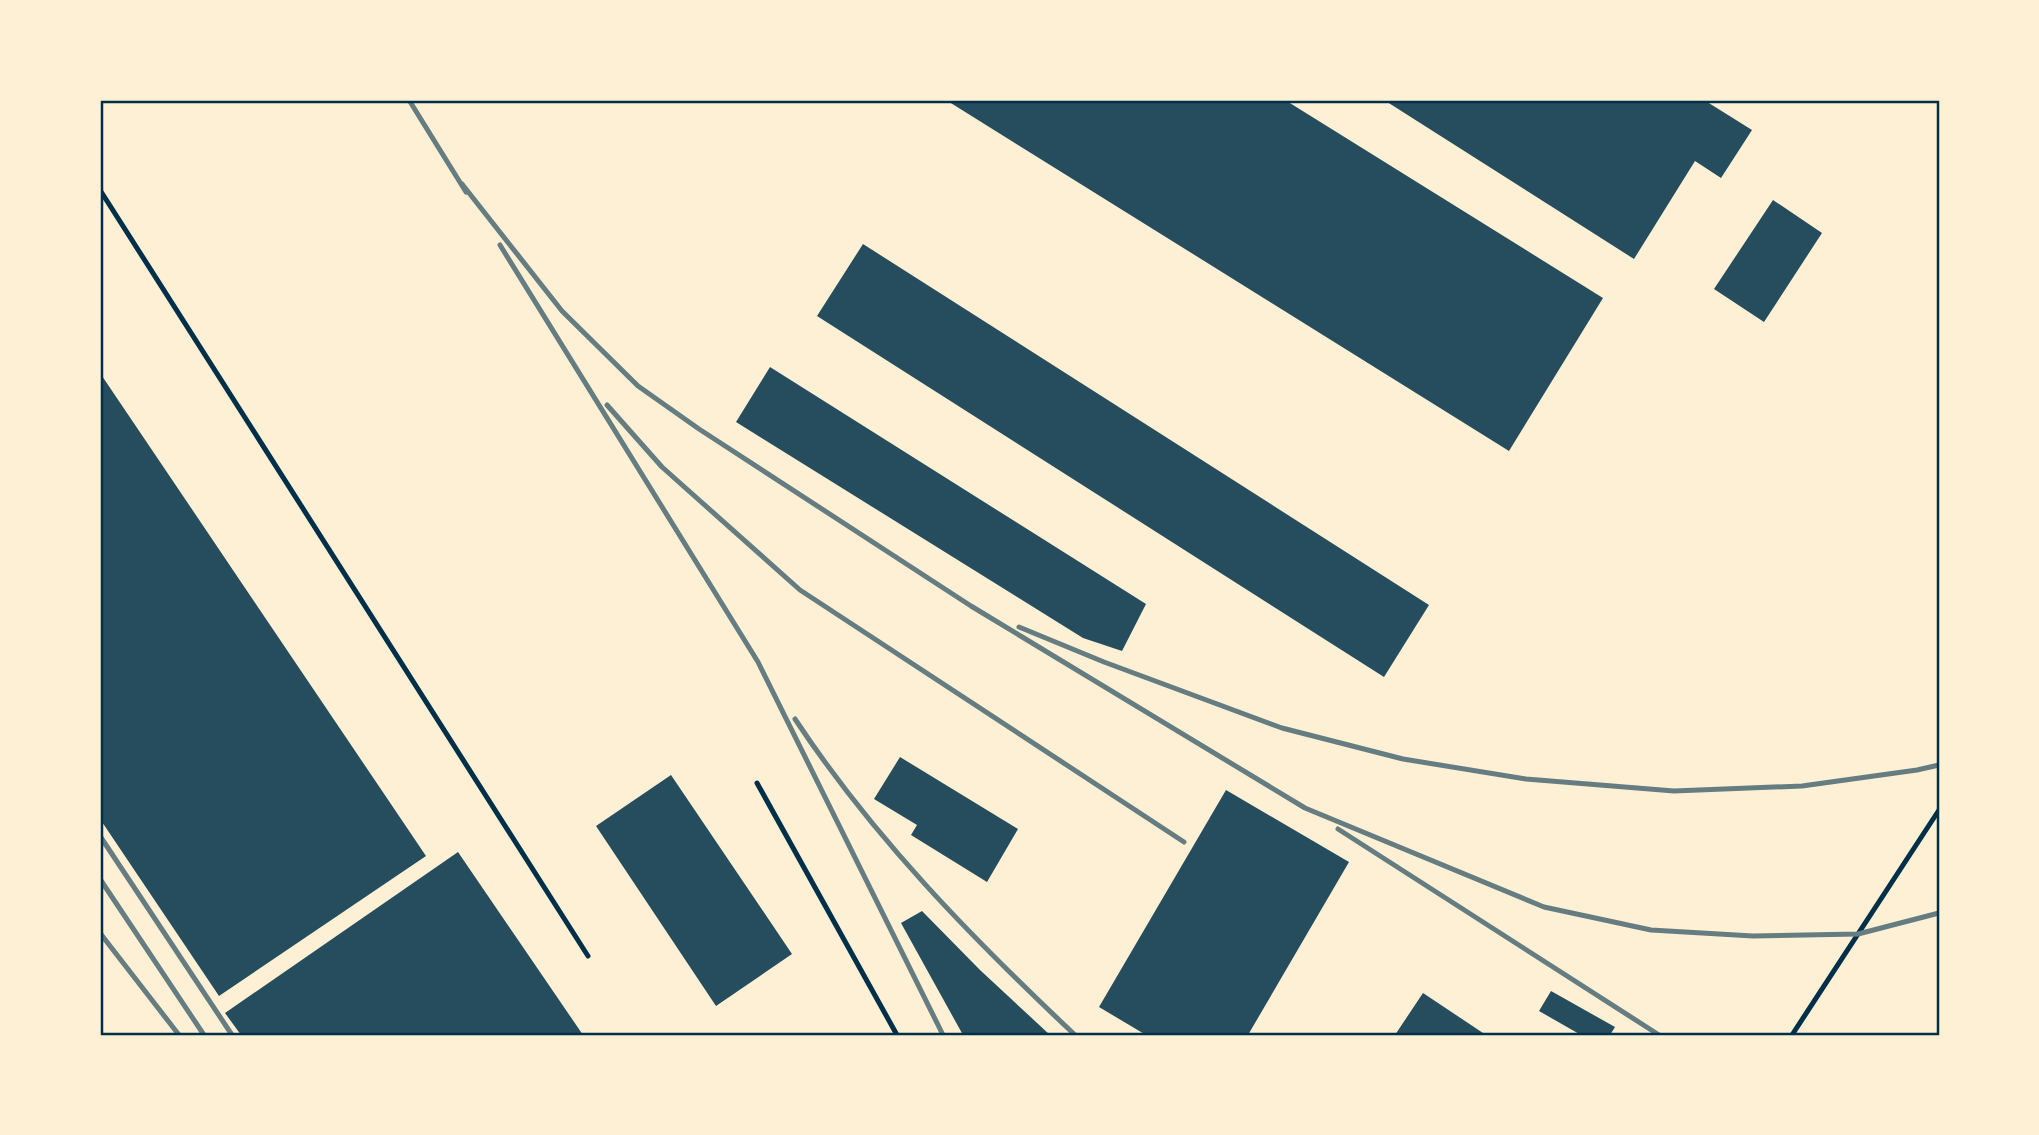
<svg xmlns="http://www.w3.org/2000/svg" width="2039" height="1135" font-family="'Alegreya Sans',sans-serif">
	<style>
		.building { fill: #264d5e }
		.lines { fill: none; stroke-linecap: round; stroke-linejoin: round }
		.service { stroke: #003049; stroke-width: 5 }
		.rail { stroke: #657d81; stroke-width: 5 }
		.neatline { fill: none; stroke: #003049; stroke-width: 2.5 }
	</style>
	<rect width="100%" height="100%" fill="#fdf0d5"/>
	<!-- building -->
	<path class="building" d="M946 100H1285L1603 298 1509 451Z
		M1384 100H1704L1752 130 1721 178 1695 161 1634 259Z
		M1773 200 1822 233 1764 322 1714 289Z
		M863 244 1429 605 1384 677 817 316Z
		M770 367 1146 604 1122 651 1083 638 736 422Z
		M100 373 426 856 219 996 100 819Z
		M900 757 1018 829 987 882 911 835 917 825 874 799Z
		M671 775 792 954 716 1006 596 826Z
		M1226 790 1349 862 1248 1035H1146L1099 1007Z
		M458 852 583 1035H241L225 1013Z
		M922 911 980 970 1050 1035H963L901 923Z
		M1551 991 1615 1027 1610 1035H1581L1539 1011Z
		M1423 993 1486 1035H1395Z"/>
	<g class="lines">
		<!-- service -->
		<path class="service" d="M100 190 588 956
			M757 783 897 1035
			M1792 1035 1939 810"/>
		<!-- rail -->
		<path class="rail" d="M409 100 466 192
			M462 184 562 311 638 386 699 429 971 606 1305 808 1544 907 1651 930 1753 936 1858 934 1939 913
			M500 245 758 662 943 1035
			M607 405 662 467 800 590 1184 842
			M1019 627 1104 662 1282 728 1403 759 1526 779 1674 791 1802 786 1917 770 1939 765
			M795 719C873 837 972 938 1075 1035
			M1338 829 1659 1035
			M100 836 232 1035
			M100 879 204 1035
			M100 933 179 1035"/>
	</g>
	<!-- border -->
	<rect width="2039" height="1135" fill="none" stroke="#fdf0d5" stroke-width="203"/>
	<rect x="102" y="102" width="1836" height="932" class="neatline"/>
</svg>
